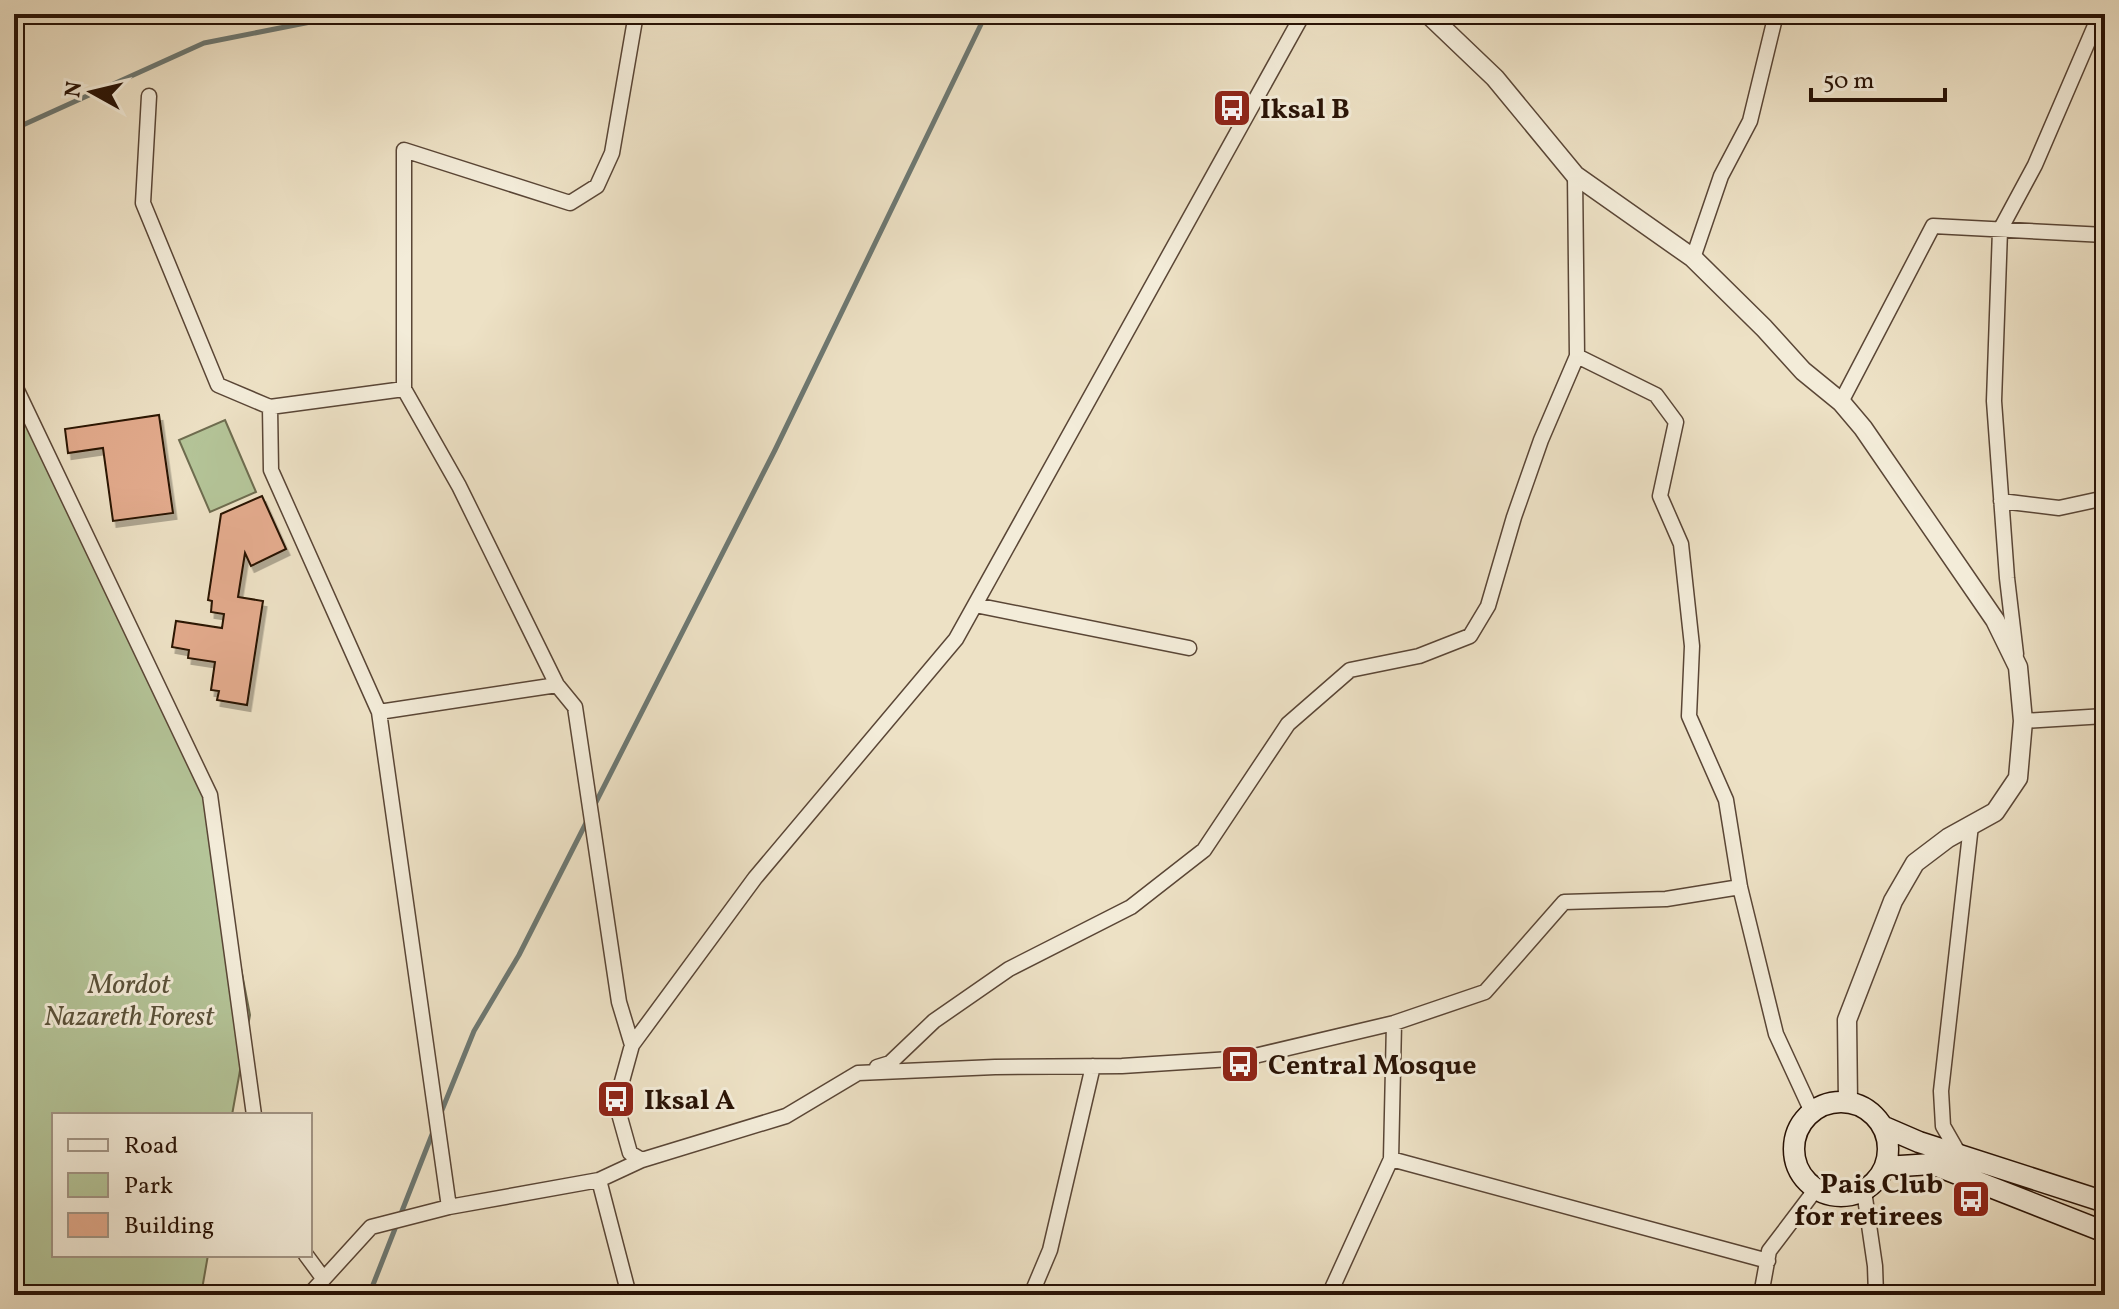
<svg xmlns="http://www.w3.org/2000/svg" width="2119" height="1309" font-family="Vollkorn,serif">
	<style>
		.green { fill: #b4c498; stroke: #6e6c4f; stroke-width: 2 }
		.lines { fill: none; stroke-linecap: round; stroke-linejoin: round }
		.stream { stroke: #6d7872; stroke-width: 5 }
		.building { fill: #e2aa8c; stroke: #291306; stroke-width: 2; filter: url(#shadow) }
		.minor-casing { stroke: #5a4636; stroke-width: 17 }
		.tertiary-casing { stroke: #5a4636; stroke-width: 21 }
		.secondary-casing { stroke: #291306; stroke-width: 23 }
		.minor { stroke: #f3ecd9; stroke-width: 14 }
		.tertiary { stroke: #f3ecd9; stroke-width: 18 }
		.secondary { stroke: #f3ecd9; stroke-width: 20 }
		.labels { text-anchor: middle; stroke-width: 6; stroke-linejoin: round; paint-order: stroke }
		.poi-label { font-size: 28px; font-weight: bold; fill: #291306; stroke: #f3ecd9; text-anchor: start }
		.park-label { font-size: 28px; font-style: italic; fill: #5a5139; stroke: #f3ecd9 }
	</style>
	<defs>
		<filter id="shadow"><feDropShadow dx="3.5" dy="6" stdDeviation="0" flood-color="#0004"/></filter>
	</defs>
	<rect width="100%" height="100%" fill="#ede1c5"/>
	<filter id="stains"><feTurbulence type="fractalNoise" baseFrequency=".0025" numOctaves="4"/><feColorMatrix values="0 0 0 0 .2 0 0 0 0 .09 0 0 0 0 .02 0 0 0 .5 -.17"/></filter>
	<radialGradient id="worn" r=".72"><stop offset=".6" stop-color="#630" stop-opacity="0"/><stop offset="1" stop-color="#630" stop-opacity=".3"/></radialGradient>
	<!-- green -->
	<path class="green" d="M14 389 195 753 221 865 250 1015 232 1115H54V1255H208L201 1295H14Z
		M225 420 256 492 210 512 179 440Z"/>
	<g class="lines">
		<!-- stream -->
		<path class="stream" d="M14 129 204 43 351 14
			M593 808 775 450 986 14
			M440 1115 474 1031 519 955 587 821
			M369 1295 433 1132"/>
	</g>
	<!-- building -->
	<path class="building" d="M159 415 173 513 113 521 103 448 68 453 65 429Z
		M262 496 286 549 251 566 245 553 238 597 263 601 247 705 217 700 219 691 211 690 215 662 188 658 189 650 172 647 176 621 222 628 224 614 211 612 212 601 208 600 221 514Z"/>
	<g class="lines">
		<!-- minor casing -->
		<g class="minor-casing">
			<path id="minor" d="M149 96 143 203 218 385 270 407 404 389
				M1575 175 1577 356 1656 395 1676 422 1660 496 1681 544 1692 646 1689 716 1726 800 1740 887 1776 1034 1812 1112
				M1693 258 1721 176 1750 121 1776 14
				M14 384 210 795 254 1115
				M1841 402 1933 226 2105 235
				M270 407 271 470 379 712 449 1207
				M2001 501 2059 508 2105 498
				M975 605 1189 648
				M2016 654 2007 578 1994 401 2000 230 2035 165 2100 14
				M379 712 557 685
				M2023 721 2105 716
				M632 1045 619 1002 575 707 557 685 459 486 404 389V150L570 203 597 186 612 153 636 14
				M877 1067 890 1063 934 1021 1009 969 1131 907 1204 850 1288 724 1350 670 1419 656 1470 636 1488 606 1514 517 1541 440 1577 356
				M1959 1154 1943 1126 1941 1091 1971 825
				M1391 1159 1768 1261
				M642 1160 630 1153 616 1103 632 1045 755 878 956 639 1303 14
				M599 1180 629 1295
				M1864 1191 1875 1266 1876 1295
				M306 1255 323 1278
				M309 1295 371 1227 449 1207 599 1180 642 1160 786 1116 858 1073 995 1067 1122 1066 1246 1058 1394 1023 1485 992 1564 902 1666 899 1740 887
				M1031 1295 1050 1250 1093 1066
				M1329 1295 1391 1159 1394 1023
				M1761 1295 1769 1251 1816 1189"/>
		</g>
		<!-- tertiary casing -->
		<g class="tertiary-casing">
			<path id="tertiary" d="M1428 14 1495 78 1575 175 1693 258 1764 328 1803 371 1841 402 1863 428 1995 620 2018 667 2023 721 2018 778 1995 812 1948 838 1915 863 1893 901 1847 1020 1848 1102"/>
		</g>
		<!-- secondary casing -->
		<g class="secondary-casing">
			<path id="secondary" d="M1794 1149a47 47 0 1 1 94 0a47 47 0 1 1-94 0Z
				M1882 1126 1919 1142 2105 1202
				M1885 1167 1932 1164 2105 1232"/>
		</g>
		<!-- minor -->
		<use href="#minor" class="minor"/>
		<!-- tertiary -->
		<use href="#tertiary" class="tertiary"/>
		<!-- secondary -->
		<use href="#secondary" class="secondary"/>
	</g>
	<!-- icons -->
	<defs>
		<g id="bus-square" transform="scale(2)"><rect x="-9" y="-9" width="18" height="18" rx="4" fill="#8f2418" stroke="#f3ecd9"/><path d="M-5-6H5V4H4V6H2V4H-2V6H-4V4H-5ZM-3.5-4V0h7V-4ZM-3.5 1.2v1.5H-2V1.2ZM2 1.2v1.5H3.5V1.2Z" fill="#fff"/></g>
	</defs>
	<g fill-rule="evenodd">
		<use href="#bus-square" x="1232" y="108"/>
		<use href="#bus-square" x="1240" y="1064"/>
		<use href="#bus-square" x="616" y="1099"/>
		<use href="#bus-square" x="1971" y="1199"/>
	</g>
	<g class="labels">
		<!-- poi labels -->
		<g class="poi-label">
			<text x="1260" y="118">Iksal B</text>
			<text x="1268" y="1074">Central Mosque</text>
			<text x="644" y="1109">Iksal A</text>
			<text x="1943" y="1193" text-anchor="end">Pais Club<tspan x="1943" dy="32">for retirees</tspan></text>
		</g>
		<!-- park labels -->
		<g class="park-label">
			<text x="129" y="993">Mordot<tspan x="129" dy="32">Nazareth Forest</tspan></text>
		</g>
	</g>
	<!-- margin -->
	<rect width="2119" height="1309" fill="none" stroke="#ede1c5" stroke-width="48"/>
	<rect x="16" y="16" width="2087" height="1277" fill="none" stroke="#291306" stroke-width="4"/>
	<rect x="24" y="24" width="2071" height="1261" fill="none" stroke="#291306" stroke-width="2"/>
	<!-- legend -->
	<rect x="52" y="1113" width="260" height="144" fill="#f3ecd9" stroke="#a29585" stroke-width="2"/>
	<rect x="68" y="1139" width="40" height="12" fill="#f3ecd9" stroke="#a29585" stroke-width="2"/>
	<text x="124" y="1153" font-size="24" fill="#291306">Road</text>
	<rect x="68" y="1173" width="40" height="24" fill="#b4c498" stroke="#a29585" stroke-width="2"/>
	<text x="124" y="1193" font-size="24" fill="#291306">Park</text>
	<rect x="68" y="1213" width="40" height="24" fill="#e2aa8c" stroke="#a29585" stroke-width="2"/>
	<text x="124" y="1233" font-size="24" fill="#291306">Building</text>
	<!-- north arrow -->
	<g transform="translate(92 92) rotate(278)" stroke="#f3ecd9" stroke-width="6" paint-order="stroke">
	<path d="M0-6L14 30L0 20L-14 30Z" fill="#291306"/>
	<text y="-12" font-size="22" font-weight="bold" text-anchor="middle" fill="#291306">N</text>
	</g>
	<!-- scale -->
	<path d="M1811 88v12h134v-12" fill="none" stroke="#291306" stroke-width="4"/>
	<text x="1823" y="88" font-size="24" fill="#291306" stroke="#f3ecd9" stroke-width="6" paint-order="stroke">50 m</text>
	<rect width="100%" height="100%" filter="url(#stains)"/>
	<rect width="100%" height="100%" fill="url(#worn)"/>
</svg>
